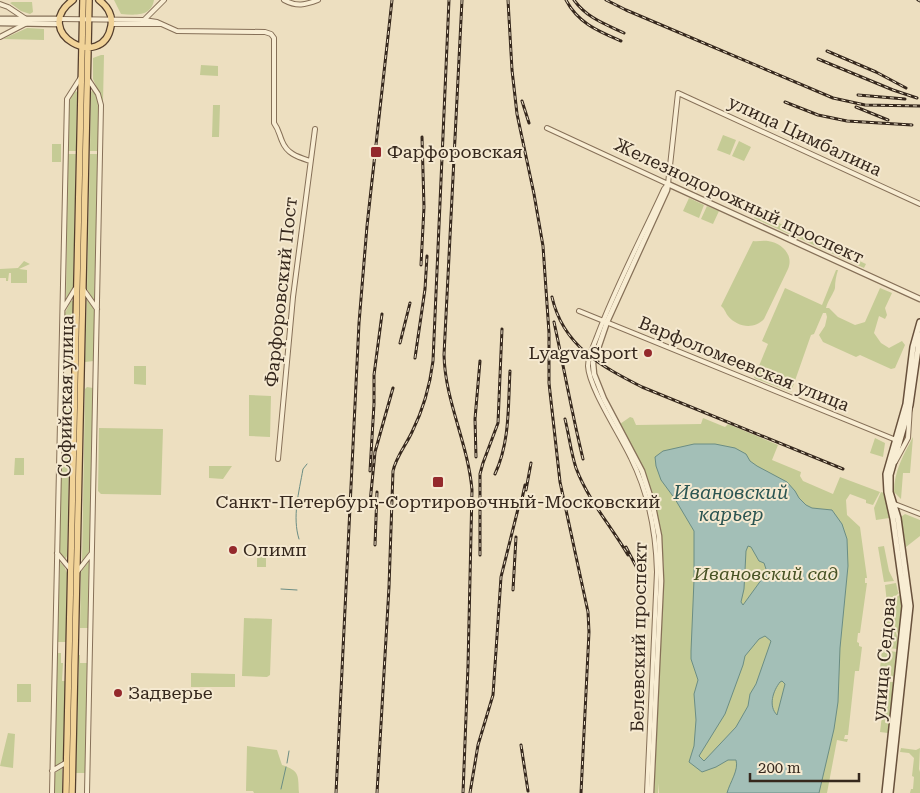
<svg xmlns="http://www.w3.org/2000/svg" width="920" height="793" font-family="'Roboto Serif',serif">
	<style>
		.green { fill: #c5cb95 }
		.water { fill: #a3bfb7; stroke: #6b8d84; fill-rule: evenodd }
		.lines { fill: none; stroke-linecap: round; stroke-linejoin: round }
		.stream { stroke: #6b8d84; stroke-width: 1 }
		.minor-casing { stroke: #867058; stroke-width: 6 }
		.tertiary-casing { stroke: #867058; stroke-width: 7 }
		.secondary-casing { stroke: #68513c; stroke-width: 8 }
		.primary-casing { stroke: #543e2d; stroke-width: 8 }
		.minor { stroke: #f8edd3; stroke-width: 4 }
		.tertiary { stroke: #f8edd3; stroke-width: 4.5 }
		.secondary { stroke: #f8edd3; stroke-width: 5 }
		.primary { stroke: #f1d398; stroke-width: 5.5 }
		.rail-casing { stroke: #36281d; stroke-width: 3 }
		.rail { stroke: #f5e9d0; stroke-width: 1; stroke-dasharray: 4; stroke-linecap: butt }
		.poi-dot { fill: #94292c; stroke: #f5e9d0; stroke-width: 2 }
		.labels { text-anchor: middle; stroke-width: 4; stroke-linejoin: round; paint-order: stroke }
		.street-label { font-size: 18px; fill: #36281d; stroke: #f5e9d0 }
		.poi-label { font-size: 18px; fill: #36281d; stroke: #f5e9d0; text-anchor: start }
		.park-label { font-size: 18px; font-style: italic; fill: #475224; stroke: #f5e9d0 }
		.water-label { font-size: 19px; font-style: italic; fill: #2c5552; stroke: #f5e9d0 }
	</style>
	<rect width="100%" height="100%" fill="#eddfc0"/>
	<!-- green -->
	<path class="green" d="M114 0H154C151 17 135 15 121 14Z
		M12 2H32L33 12 30 14 21 11 10 3Z
		M27 28 44 29V40L3 39Z
		M101 55H104L103 102 93 79V58Z
		M201 65 218 66V76L200 75Z
		M93 90 98 98 99 105 98 151H90L91 92Z
		M76 91 77 92 76 151H68C68 136 64 99 76 91Z
		M213 105H220L219 137H212Z
		M723 135 736 140 730 155 717 150Z
		M739 141 751 147 744 161 732 156Z
		M52 144H61V162H52Z
		M68 154H76L73 288 66 300Z
		M90 154H98L94 301 87 289Z
		M689 198 704 205 699 218 683 211Z
		M707 206 719 211 713 224 701 219Z
		M757 213 794 230 791 235 754 218Z
		M796 232 866 264 864 268 794 236Z
		M753 241C758 242 763 240 768 241 782 243 794 255 788 269L764 319C754 330 737 327 728 316 725 312 725 309 721 306Z
		M24 261 30 264 19 269 27 270V283H11V273H9L8 281H6V278H0V269L18 268Z
		M836 270H838C836 276 835 282 835 288 834 293 828 300 826 308H829L838 317 855 325 865 322 880 288 892 293 885 308 887 315 885 319 879 316 874 333 881 343 889 348 902 341 905 345 895 368 891 369 860 355 856 357 823 342 819 335 825 326 827 317 826 313H823L814 334 811 335 791 392 754 378 768 344 762 341 785 288 822 305Z
		M87 298 95 312 94 361 85 362Z
		M71 301H73L72 364 63 363V354H67V328L64 327V315Z
		M134 366H146V385L134 384Z
		M87 387 93 388 90 550 82 562 85 389Z
		M249 395 271 396 270 437 249 436Z
		M62 407H70L67 556 65 560 60 553 59 549Z
		M630 417 633 418 636 425 701 424 703 418 725 427 728 424 778 445 772 460 801 472 800 476 803 481 833 494 840 477 880 492 873 505 866 503V500L850 494 846 500 847 515 860 527 867 578H865V583H867L860 633H858L857 642 859 643V646L862 647 859 671H855L848 735H845L844 739H848L847 742 837 740 827 793H659V783L658 793H654L664 576C662 513 649 478 620 424Z
		M99 428 163 429 161 495 101 494 98 491Z
		M913 437 910 473H903L901 499 894 492C894 471 904 454 913 437Z
		M875 438 885 443 883 457 870 453Z
		M15 458H24V475H14Z
		M209 466H232L223 479 209 478Z
		M881 492 884 493 889 518 876 520 874 508Z
		M905 514 920 520V536L906 547 901 517Z
		M884 546 889 571 894 581 884 582 878 547Z
		M257 548H266V567H257Z
		M89 561 88 628H80L81 572Z
		M60 562 64 566 67 573 66 642H57Z
		M896 583 898 592 899 593 887 603 885 585Z
		M901 594 902 603 899 637 887 604Z
		M887 606 898 639 897 649 881 647 883 618Z
		M244 618 272 619 270 675 267 677 242 676Z
		M882 650 897 652 894 679 879 678Z
		M57 653H61V663H63L62 681H65L63 759 61 763 55 767Z
		M79 655H80V663H87L85 773H76Z
		M191 673 235 674V687H191Z
		M886 682H894L888 733 880 732Z
		M17 684H31V702H17Z
		M8 733 15 734 13 768 0 766Z
		M247 746 277 750 282 765C300 771 298 775 299 793H254L253 791H246Z
		M901 748 916 750 920 748 919 769 920 772V793H910L911 789H913L914 777 912 776 914 758 909 753 900 752Z
		M62 768V793H54L55 773Z"/>
	<!-- water -->
	<path class="water" d="M694 444H715L735 448 746 454 750 461 757 466 787 482 795 491 799 498 806 505 812 508 832 510 842 524 847 539 848 566 840 648 838 702 834 729 819 793H727C730 782 739 770 736 760H728L716 767 702 772 689 762 694 746 696 720 694 694 698 680 691 659V651L694 580V531L675 499 661 480 656 466 655 457 663 451ZM748 546 751 547 759 561 764 563 767 572 743 605 741 602 744 589 746 551ZM765 636 771 641 756 684 750 694 748 706 736 727 704 761 699 756 725 714 743 665 745 656 759 639ZM782 681 785 684 777 715C768 706 773 691 780 682Z"/>
	<g class="lines">
		<!-- stream -->
		<path class="stream" d="M299 539C292 517 299 492 303 469L307 464
			M281 589 297 590
			M287 763 289 751
			M281 789 286 767"/>
		<!-- minor casing -->
		<g class="minor-casing">
			<path id="minor" d="M284 0C297 7 305 5 318 0
				M0 4 8 7 26 19
				M60 19 144 20 157 22 177 31 265 32 271 34 274 38V123C279 130 279 134 282 141 287 154 298 157 310 161
				M144 20 164 0
				M112 24H160
				M0 37 27 23
				M547 128 668 184
				M83 289 97 309
				M63 309 75 289
				M579 311 896 440
				M278 459 293 297 315 129
				M895 462 908 438 910 407
				M892 503 920 514
				M57 553 71 570
				M77 572 91 554
				M52 771 67 762
				M52 793 67 99 81 77
				M87 793 101 105 98 94 88 79
				M647 793 657 572C656 533 649 494 631 458 621 436 589 388 588 366 588 355 595 343 598 334 617 284 642 237 664 189L668 184 678 93 920 204"/>
		</g>
		<!-- tertiary casing -->
		<g class="tertiary-casing">
			<path id="tertiary" d="M0 19H59
				M0 23 59 24
				M651 793 661 581 659 536 652 502 642 471 604 399 594 374 593 363 607 322 667 190 668 184 920 299"/>
		</g>
		<!-- secondary casing -->
		<g class="secondary-casing">
			<path id="secondary" d="M885 793 905 606 893 519 887 492 886 474 906 404 913 347 920 322
				M890 793 910 606 898 518 890 492V475L910 405 920 335"/>
		</g>
		<!-- primary casing -->
		<g class="primary-casing">
			<path id="primary" d="M73 0C29 32 103 73 111 26 113 15 107 6 99 0
				M66 793 83 0
				M72 793 89 0"/>
		</g>
		<!-- minor -->
		<use href="#minor" class="minor"/>
		<!-- tertiary -->
		<use href="#tertiary" class="tertiary"/>
		<!-- secondary -->
		<use href="#secondary" class="secondary"/>
		<!-- primary -->
		<use href="#primary" class="primary"/>
		<!-- rail casing -->
		<g class="rail-casing">
			<path id="rail" d="M462 0 444 355C445 401 468 443 472 490L468 666 463 793
				M508 0 512 70 517 114 534 194 543 246 549 333V383L560 482 588 612 589 632 581 793
				M566 0C578 23 598 31 621 41
				M574 0C587 18 605 24 624 33
				M606 0 626 10 833 98 865 105 920 106
				M918 0 920 1
				M827 51 876 72 906 88
				M818 59 893 90 917 98
				M858 95 905 99
				M522 101 529 123
				M785 102 818 115 847 121 912 125
				M856 107 888 120
				M421 265 424 207 422 137
				M552 297C563 346 601 366 642 387L843 469
				M554 322C564 368 572 414 583 459
				M400 343 410 303
				M415 358 425 289 427 256
				M565 419C569 435 571 453 576 468 588 500 611 526 628 555
				M476 457 475 419 480 361
				M370 471 374 404V375L382 314
				M495 474C510 442 508 406 510 371
				M526 490 531 463
				M370 503 375 452 393 388
				M520 508 525 485
				M375 545 377 492
				M626 547 640 574
				M480 555V474L483 463 498 423 502 329
				M513 590 516 537
				M521 745 528 791
				M336 793 359 323 367 226 392 0
				M377 793 389 587 393 471C396 457 406 445 412 432 423 410 430 385 433 361L449 0
				M470 793 478 745 493 695 501 577 520 501"/>
		</g>
		<!-- rail -->
		<use href="#rail" class="rail"/>
	</g>
	<!-- markers -->
	<g class="poi-dot">
		<rect x="370" y="146" width="12" height="12" rx="2.5"/>
		<circle cx="648" cy="353" r="5"/>
		<rect x="432" y="476" width="12" height="12" rx="2.5"/>
		<circle cx="233" cy="550" r="5"/>
		<circle cx="118" cy="693" r="5"/>
	</g>
	<g class="labels">
		<!-- street labels -->
		<g class="street-label">
			<text transform="translate(805 136) rotate(25)" y="6">улица Цимбалина</text>
			<text transform="translate(739 201) rotate(25)" y="6">Железнодорожный проспект</text>
			<text transform="translate(281 292) rotate(-84)" y="6">Фарфоровский Пост</text>
			<text transform="translate(744 364) rotate(22)" y="6">Варфоломеевская улица</text>
			<text transform="translate(66 396) rotate(-89)" y="6">Софийская улица</text>
			<text transform="translate(639 637) rotate(-89)" y="6">Белевский проспект</text>
			<text transform="translate(884 659) rotate(-85)" y="6">улица Седова</text>
		</g>
		<!-- poi labels -->
		<g class="poi-label">
			<text x="387" y="158">Фарфоровская</text>
			<text x="638" y="359" text-anchor="end">LyagvaSport</text>
			<text x="438" y="508" text-anchor="middle">Санкт-Петербург-Сортировочный-Московский</text>
			<text x="243" y="556">Олимп</text>
			<text x="128" y="699">Задверье</text>
		</g>
		<!-- park labels -->
		<g class="park-label">
			<text x="766" y="580">Ивановский сад</text>
		</g>
		<!-- water labels -->
		<g class="water-label">
			<text x="731" y="499">Ивановский<tspan x="731" dy="22">карьер</tspan></text>
		</g>
	</g>
	<!-- scale -->
	<path d="M750 773v8h109v-8" fill="none" stroke="#36281d" stroke-width="2.5"/>
	<text x="758" y="773" font-size="15" fill="#36281d" stroke="#f5e9d0" stroke-width="4" paint-order="stroke">200 m</text>
</svg>
